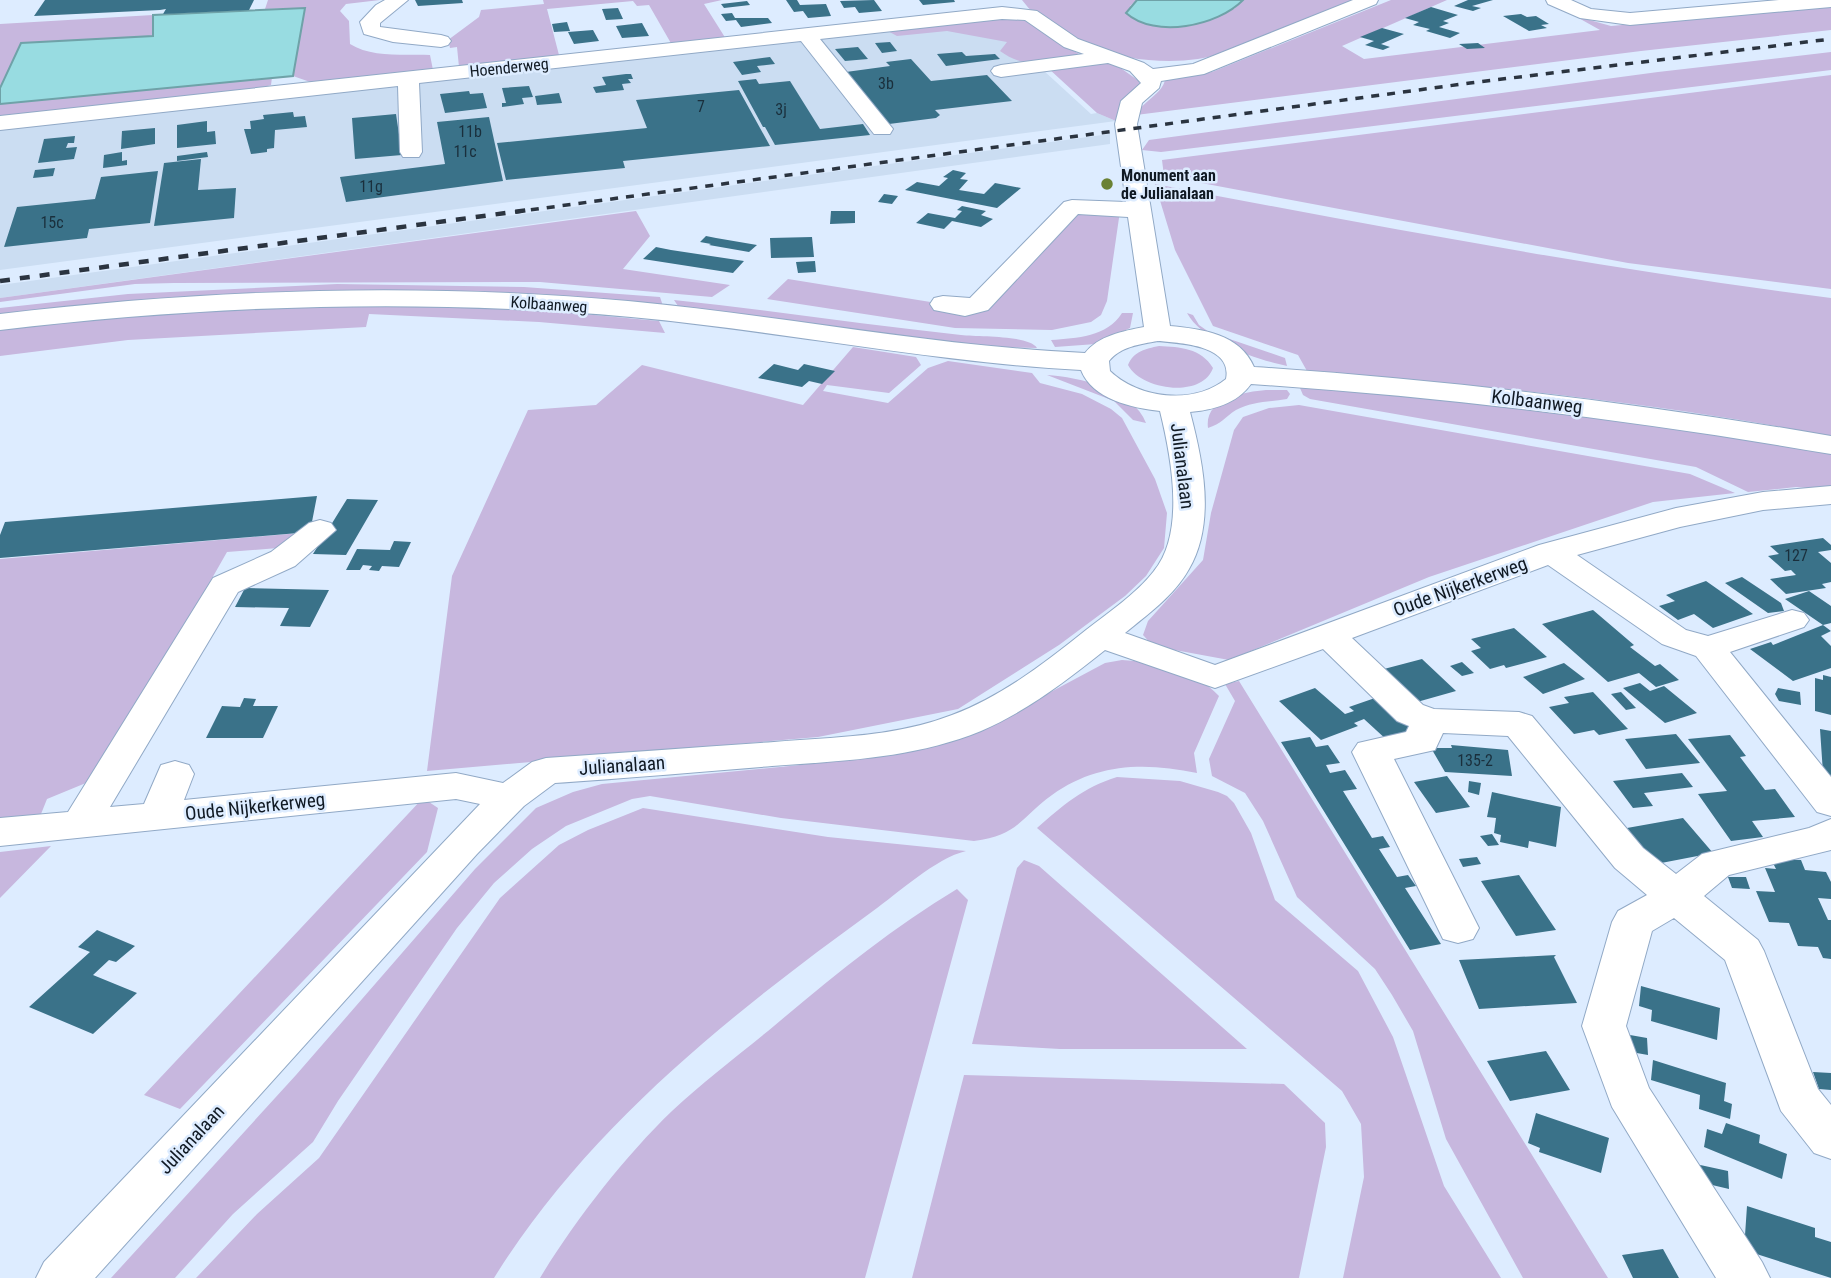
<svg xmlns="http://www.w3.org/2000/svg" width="1831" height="1278" font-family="'Roboto Condensed',sans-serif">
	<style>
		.built { fill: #cbddf2 }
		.green { fill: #c7b7de }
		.water { fill: #98dce1; stroke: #6fa2a8; stroke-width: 2 }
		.building { fill: #3a7289 }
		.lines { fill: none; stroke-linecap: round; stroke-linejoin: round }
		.minor-casing { stroke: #91a9c6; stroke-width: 2 }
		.minor { fill: #fff; fill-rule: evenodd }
		.rail-far1 { stroke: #2b3440; stroke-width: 3.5; stroke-dasharray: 8 8; stroke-linecap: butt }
		.rail { stroke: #2b3440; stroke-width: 4.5; stroke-dasharray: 10 10; stroke-linecap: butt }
		.poi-dot { fill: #6a8133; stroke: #ddecff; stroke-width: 2.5 }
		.labels { text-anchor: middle; stroke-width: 5; stroke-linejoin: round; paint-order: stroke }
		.far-street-label { font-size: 16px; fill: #101923; stroke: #ddecff }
		.number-label { font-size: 16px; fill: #1a2f3c }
		.far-poi-label { font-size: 16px; font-weight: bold; fill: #101923; stroke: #ddecff; text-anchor: start }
		.street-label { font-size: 19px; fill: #101923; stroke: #ddecff }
	</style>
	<rect width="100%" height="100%" fill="#ddecff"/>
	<!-- built -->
	<path class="built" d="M985 17 1091 114 1097 113 1116 121 0 270V126Z
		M1110 134V144L0 298V285Z"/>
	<!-- green -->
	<path class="green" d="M268 0H380L346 4 340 11 349 21 350 44C372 58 404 54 430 55L433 70 313 83 293 76 305 8 265 9Z
		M543 0H722L704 4 726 39 672 45 649 5 637 6 633 1 547 9 559 55 459 67 457 47 450 48 448 40 479 17 481 10 544 4Z
		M1022 0H1137L1130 6 1234 9 1243 0H1354C1322 13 1291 25 1259 38 1240 45 1219 56 1198 59 1139 67 1060 50 1022 0Z
		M1391 0H1447L1342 46 1364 59 1600 30 1575 16 1611 26 1831 6V30L1641 51 1136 115C1143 101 1162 94 1165 80L1212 72Z
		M153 15V36L21 43 0 88V24Z
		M1007 18 1027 21 1082 56C1052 62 1027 71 1000 51L1007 42 947 31 897 36 884 29Z
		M1831 52V70L1161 152 1142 150 1149 140 1658 72Z
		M1112 62 1139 81V86L1120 105 1116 121 1097 113 1048 68Z
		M1831 75V289L1628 263 1164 176 1162 160Z
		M272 77 271 85 257 89 0 118V104Z
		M1155 184C1380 227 1604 269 1831 298V436C1657 403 1484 385 1307 371L1298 355 1213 326 1175 250Z
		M636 211 650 236 623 269 730 285 712 297 540 282 174 283 135 284 0 302V298Z
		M1120 211 1107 301 1101 315 1091 322 1052 330 955 328 767 299 788 279 980 310 1073 216 1087 212Z
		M337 284 524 287 660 297 663 306 527 296 0 316V308L128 294Z
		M674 300C770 310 866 325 961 335 979 337 1029 335 1037 348L991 347 680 309Z
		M377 305 539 310 659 321 665 333 539 322 369 314 366 327 128 340 0 356V329L151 312Z
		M1122 313H1133L1130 328 1096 344 1055 347 1051 340C1077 338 1107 337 1122 313Z
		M1187 313 1193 315 1199 325 1209 332 1285 358 1287 366C1255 359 1203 342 1187 313Z
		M1159 346C1180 347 1201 348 1213 368 1202 399 1141 390 1128 365 1134 351 1145 349 1159 346Z
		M853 347 916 357 921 365 889 393 827 385 823 391 888 403 928 368 948 361 1032 373 1040 383 1082 394 1111 409 1122 418 1155 479 1167 513 1164 548 1146 576 1125 596 1059 645 958 709 818 737 427 771 452 576 528 410 596 405 642 365 803 405Z
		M1047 375C1079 377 1134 390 1146 423L1133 420 1114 401Z
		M1300 388C1479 397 1655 424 1831 454V490L1796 487 1748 492 1696 467 1310 399 1303 395Z
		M1266 390H1287L1290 394 1287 399C1270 402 1252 401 1236 410 1225 417 1221 424 1208 428 1204 398 1244 392 1266 390Z
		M1299 405 1690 474 1735 493 1653 502 1429 577 1229 660 1153 646 1143 635 1148 621 1203 560 1211 513 1234 430 1243 417 1269 408Z
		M300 533 278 548 227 552 98 778 47 799 39 819 0 823V559Z
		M1122 660C1155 662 1196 671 1219 696L1194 753 1197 773C1145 762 1096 763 1052 795 1019 819 1019 835 974 841L781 818 650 796 632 799 566 826 532 849 494 883 457 928 338 1101 313 1142 233 1214 175 1278H111L296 1075 475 869 536 808 573 792 602 784 800 765 946 743 989 725 1105 663Z
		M1239 681 1608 1278H1523L1446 1139 1413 1031 1392 995 1375 969 1297 897 1263 821 1245 793 1212 776 1209 759 1235 701 1225 684Z
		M1117 777 1180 781 1218 792 1227 796 1234 803 1251 833 1275 900 1358 971 1393 1037 1444 1186 1501 1278H1343L1364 1177 1361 1124 1342 1091 1037 828C1062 806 1084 787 1117 777Z
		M423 798 438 808 427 852 180 1109 144 1095Z
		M643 808 828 837 966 851C936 858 898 893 873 911 731 1014 588 1127 494 1278H196L257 1214 319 1158 500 898 559 845 588 830Z
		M51 846 0 898V852Z
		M1024 860 1039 866 1247 1049H1060L972 1044 1017 868Z
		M957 889 968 900 865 1278H540C573 1223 625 1156 672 1111 704 1081 740 1054 774 1026 832 977 892 928 957 889Z
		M964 1075 1284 1084 1325 1123 1326 1147 1299 1278H912Z"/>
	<!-- water -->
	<path class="water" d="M1137 0H1243C1218 26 1155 39 1126 13Z
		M305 8 293 76 0 104V88L21 43 153 36V15Z"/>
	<!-- building -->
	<path class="building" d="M45 0H254L249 10 163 14 166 9 160 10 34 16Z
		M415 0H462L463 3 418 6Z
		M786 0H797L800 5 826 4 831 16 808 18 803 11 794 12Z
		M874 0 882 11 859 13 855 7 844 8 840 1Z
		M919 0H954L955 2 923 5Z
		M1468 0H1493L1472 6 1481 8 1473 11 1454 6Z
		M747 1 750 5 724 8 721 4Z
		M1431 7 1458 15 1443 21 1449 23 1439 27 1460 33 1450 38 1426 31 1430 29 1413 25 1419 22 1405 18Z
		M618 8 623 19 606 20 602 9Z
		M732 13 735 18H768L772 23 741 27 736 20 726 21 721 14Z
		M1521 14 1527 17 1536 16 1549 24 1541 25 1547 28 1529 31 1503 16Z
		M567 22 570 31 554 32 552 24Z
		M642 23 649 36 622 38 616 26Z
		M1382 28 1404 34 1381 44 1390 47 1383 50 1365 45 1374 41 1360 37Z
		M593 30 599 41 574 44 568 32Z
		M890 42 897 51 882 53 875 43Z
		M1478 43 1485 48 1467 49 1459 44Z
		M858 47 868 59 845 61 835 49Z
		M962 52 966 56 995 54 1000 59 946 66 937 54Z
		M770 57 775 64 757 66 761 72 742 75 733 62Z
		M911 59 931 81 987 75 1012 101 935 110 940 115 936 118 889 124 846 72 890 66 886 62Z
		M626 74H631L633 79H628L631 83 622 84 624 90 596 93 593 87 606 85 602 77Z
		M756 79 759 84 790 81 820 129 863 124 870 135 775 145 765 127H763L738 81Z
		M529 86 533 97 522 98 524 104 502 107V103H506L502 88Z
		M739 90 770 146 623 161 625 168 506 180 497 143 647 128 636 100Z
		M469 91 470 94 483 93 487 108 445 113 440 94Z
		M559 93 562 103 537 105 535 96Z
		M293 112 294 117 305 116 307 127 275 130 274 148 267 149V152L251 154 244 129H251L250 121 264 119 263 115Z
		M396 114 402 155 355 159 352 118Z
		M489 117 503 181 346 202 340 177 445 164 437 122Z
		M207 121V132L215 131 216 144 177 148V125Z
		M155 128V144L121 149 122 131Z
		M75 136 74 143H68L66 148 77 147 74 159 38 163 44 139Z
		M122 152V161L127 160V165L103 168 104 155Z
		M207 152 208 157 177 161V156Z
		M201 159 198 190 236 188 234 218 154 226 164 163Z
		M55 168 53 176 33 178 35 170Z
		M953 170 966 173 960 179 968 180 959 190 984 194 995 183 1021 188 997 208 905 190 917 182 939 186 948 178 943 177Z
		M158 171 150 223 89 229 87 238 4 247 17 207 95 199 101 177Z
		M884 194 898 196 892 204 878 202Z
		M962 206 986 211 981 215 993 219 981 227 952 221 944 229 916 223 928 213 955 218 962 211 957 210Z
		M831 211H855V223L830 224Z
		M706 236 716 238 757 245 749 252 709 245 711 244 700 242Z
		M812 237 814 257 771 258 770 238Z
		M656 247 671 250 744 261 733 273 643 259Z
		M815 261 816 272 798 273 796 262Z
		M774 364 798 370 804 364 835 371 822 384 809 381 802 387 758 378Z
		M317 496 310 532 0 558V535L5 522Z
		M347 499 378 500 346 555 313 554Z
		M1823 538 1831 545V550L1818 552 1831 563V582L1822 584 1826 588 1786 594 1770 579 1796 575 1791 570 1785 571 1768 556 1779 554 1770 546Z
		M394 541 411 542 399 567 382 566 379 571 369 570 372 566 363 565 360 570H346L357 549 390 550Z
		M1742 577 1781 603 1784 611 1768 613 1725 583Z
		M1706 581 1753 614 1713 628 1694 614 1678 620 1659 606 1675 601 1666 595Z
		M245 588 329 590 310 627 280 626 289 608 235 607Z
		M1809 591 1831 606V623L1823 625 1785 599Z
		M1593 610 1634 645 1630 647 1655 666 1660 664 1679 680 1656 687 1639 673 1608 682 1542 624Z
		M1823 625 1831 631 1821 636 1831 646V668L1793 681 1750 649 1771 642 1773 645Z
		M1514 628 1547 657 1506 668 1504 665 1490 669 1471 651 1481 648 1471 639Z
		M1422 659 1456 691 1417 702 1384 669Z
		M1462 662 1474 673 1462 676 1450 666Z
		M1564 663 1585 679 1543 694 1523 677Z
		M1823 675 1831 677V715L1815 711V678L1823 680Z
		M1640 683 1650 691 1664 686 1697 713 1665 723 1623 688Z
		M1315 688 1345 714 1354 711 1349 707 1375 698 1414 731 1388 741 1364 719 1354 723 1358 726 1321 740 1279 701Z
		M1778 688 1800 692 1801 705 1779 701 1775 694Z
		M1593 692 1628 729 1599 735 1594 730 1574 734 1549 707 1569 703 1564 697Z
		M1621 692 1636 708 1626 710 1611 694Z
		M244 698 256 699 253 706H278L263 738H206L222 706 240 707Z
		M1820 729 1831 731V775L1823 773Z
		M1676 734 1700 763 1646 769 1625 739Z
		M1730 735 1746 756 1740 757 1765 790 1775 789 1795 817 1752 821 1763 837 1731 841 1698 794 1727 791 1688 739Z
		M1310 737 1316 747 1328 745 1340 763 1326 765 1330 773 1345 770 1357 789 1343 791 1372 838 1383 836 1390 847 1379 849 1397 877 1408 875 1416 886 1405 888 1441 944 1410 950 1281 742Z
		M1451 745 1508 750 1512 776 1445 772 1431 748H1452Z
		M1682 773 1693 787 1644 793 1653 806 1633 808 1613 781Z
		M1447 776 1470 807 1436 813 1414 782Z
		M1469 781 1481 783 1479 795 1468 792Z
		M1492 792 1561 807 1556 847 1529 841 1528 848 1500 842 1501 835 1494 833 1496 818 1487 817Z
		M1683 818 1713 853 1656 864 1627 828Z
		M1492 834 1499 845 1488 846 1480 836Z
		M1477 857 1481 864 1463 867 1459 859Z
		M1771 859 1801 860 1805 870 1826 872 1831 882V899L1818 898 1828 920H1831V959L1823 958 1818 947 1798 946 1789 923 1769 922 1756 891 1775 892 1765 868 1776 869Z
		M1519 875 1556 930 1516 936 1481 881Z
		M1728 877H1746L1750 889 1732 888Z
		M97 930 135 946 116 962 109 960 93 975 137 993 93 1034 29 1007 90 952 78 947Z
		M1556 955 1554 957 1577 1003 1479 1009 1459 960Z
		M1641 986 1720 1008 1717 1040 1651 1021 1652 1010 1639 1006Z
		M1630 1035 1647 1038 1648 1055 1631 1052Z
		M1546 1051 1570 1090 1510 1101 1487 1061Z
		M1653 1060 1726 1083 1724 1101 1732 1104 1730 1119 1699 1109 1700 1095 1651 1080Z
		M1813 1072 1831 1073V1090L1819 1089Z
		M1536 1113 1609 1138 1601 1173 1539 1152 1540 1148 1528 1143Z
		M1726 1123 1760 1135 1759 1143 1787 1154 1782 1179 1704 1147 1707 1129 1722 1134Z
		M1691 1163 1728 1171 1729 1189 1691 1180Z
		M1747 1206 1815 1228V1237L1831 1242V1278L1744 1250Z
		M1663 1249 1679 1278H1633L1622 1255Z"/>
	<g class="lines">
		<!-- minor casing -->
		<g class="minor-casing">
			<path id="minor" d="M385 0H408L380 23V27L441 35 448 37 451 41 448 45 441 47 393 42 364 34 360 22 376 5Z
				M1353 0H1378L1376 4 1204 74 1161 81 1159 88 1142 103 1137 124 1170 326C1202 329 1240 334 1254 367 1448 380 1640 403 1831 436V454C1639 421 1446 397 1251 384 1237 404 1213 410 1190 412 1203 461 1216 523 1189 569 1174 596 1148 614 1125 633L1215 665 1539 545 1676 508 1763 492 1831 486V504L1763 510 1680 527 1577 555 1686 630 1708 636 1792 610 1804 613 1809 620 1804 627 1730 652 1831 777V816L1817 812 1696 656 1662 644 1548 565 1352 638 1423 705 1434 709 1519 712 1532 716 1643 848 1676 874 1702 854 1809 828 1831 819V850L1729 875 1704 896 1758 940 1764 951 1818 1089 1831 1105V1159L1814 1153 1781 1111 1725 960 1674 918 1652 931 1626 1026 1649 1088 1762 1262 1770 1278H1716L1612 1107 1582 1026 1612 922 1618 911 1647 895 1615 868 1508 736 1443 733 1435 750 1394 759 1479 928 1473 939 1458 943 1443 939 1352 752 1358 743 1406 732 1409 726 1397 721 1323 649 1215 688 1105 650C1066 681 1027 711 981 731 915 758 843 761 772 766 700 772 628 778 555 783L524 806 477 854 95 1278H36L44 1262 480 804 456 799 0 846V818L68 812 213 578 271 552 309 523 320 520 331 523 336 530 295 566 238 592 110 807 144 804 161 765 175 761 189 765 194 774 184 800 456 773 503 783 532 762 546 758C622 753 698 747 774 742 833 737 896 737 952 715 1002 696 1045 663 1086 630 1109 612 1136 594 1154 571 1186 532 1171 456 1160 411 1132 408 1092 399 1081 370 930 362 782 331 631 317 420 298 211 305 0 330V314C210 289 418 282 628 301 781 315 931 346 1085 353 1098 336 1123 331 1144 327L1128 217 1078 214 988 310 965 316 934 310 930 304 934 298 943 296 970 298 1064 202 1072 200 1126 202 1115 124 1121 101 1141 83 1130 71 1108 63 1001 77 994 75 991 71 994 67 1001 65 1084 54 1064 47 1025 20 1002 19 820 39 893 129 890 134H874L801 41 419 83 422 152 419 157H403L400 152 398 86 0 130V116L1002 7 1037 11 1078 39 1144 63 1153 69 1193 64ZM1158 341C1180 343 1233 345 1226 379 1194 405 1139 399 1110 371L1109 361C1120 347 1140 344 1158 341Z
				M1546 0H1571L1591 9 1630 13 1779 0H1831V7L1630 25 1580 18 1548 4Z"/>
		</g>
		<!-- minor -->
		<use href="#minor" class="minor"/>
		<!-- rail-far1 -->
		<path class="rail-far1" d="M515 212 1470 83 1831 39"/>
		<!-- rail -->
		<path class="rail" d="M0 281 528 210"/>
	</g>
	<!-- markers -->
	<circle class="poi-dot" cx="1107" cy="184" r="7"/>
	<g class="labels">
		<!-- far-street labels -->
		<g class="far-street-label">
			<text transform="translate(509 67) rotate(-6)" y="6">Hoenderweg</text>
			<text transform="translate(549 304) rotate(4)" y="6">Kolbaanweg</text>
		</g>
		<!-- number labels -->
		<g class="number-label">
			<text x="886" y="89">3b</text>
			<text x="701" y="112">7</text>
			<text x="781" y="115">3j</text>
			<text x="470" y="137">11b</text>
			<text x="465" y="157">11c</text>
			<text x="371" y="192">11g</text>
			<text x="52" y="228">15c</text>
			<text x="1796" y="561">127</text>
			<text x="1475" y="766">135-2</text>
		</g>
		<!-- far-poi labels -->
		<g class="far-poi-label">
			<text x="1121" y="181">Monument aan<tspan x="1121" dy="18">de Julianalaan</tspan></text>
		</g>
		<!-- street labels -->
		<g class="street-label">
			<text transform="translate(1537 401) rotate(7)" y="7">Kolbaanweg</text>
			<text transform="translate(1183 466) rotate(83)" y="7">Julianalaan</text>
			<text transform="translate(1460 586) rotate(-20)" y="7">Oude Nijkerkerweg</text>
			<text transform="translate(622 765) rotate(-4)" y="7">Julianalaan</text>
			<text transform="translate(255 806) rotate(-6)" y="7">Oude Nijkerkerweg</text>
			<text transform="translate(191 1139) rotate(-47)" y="7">Julianalaan</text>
		</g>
	</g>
</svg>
